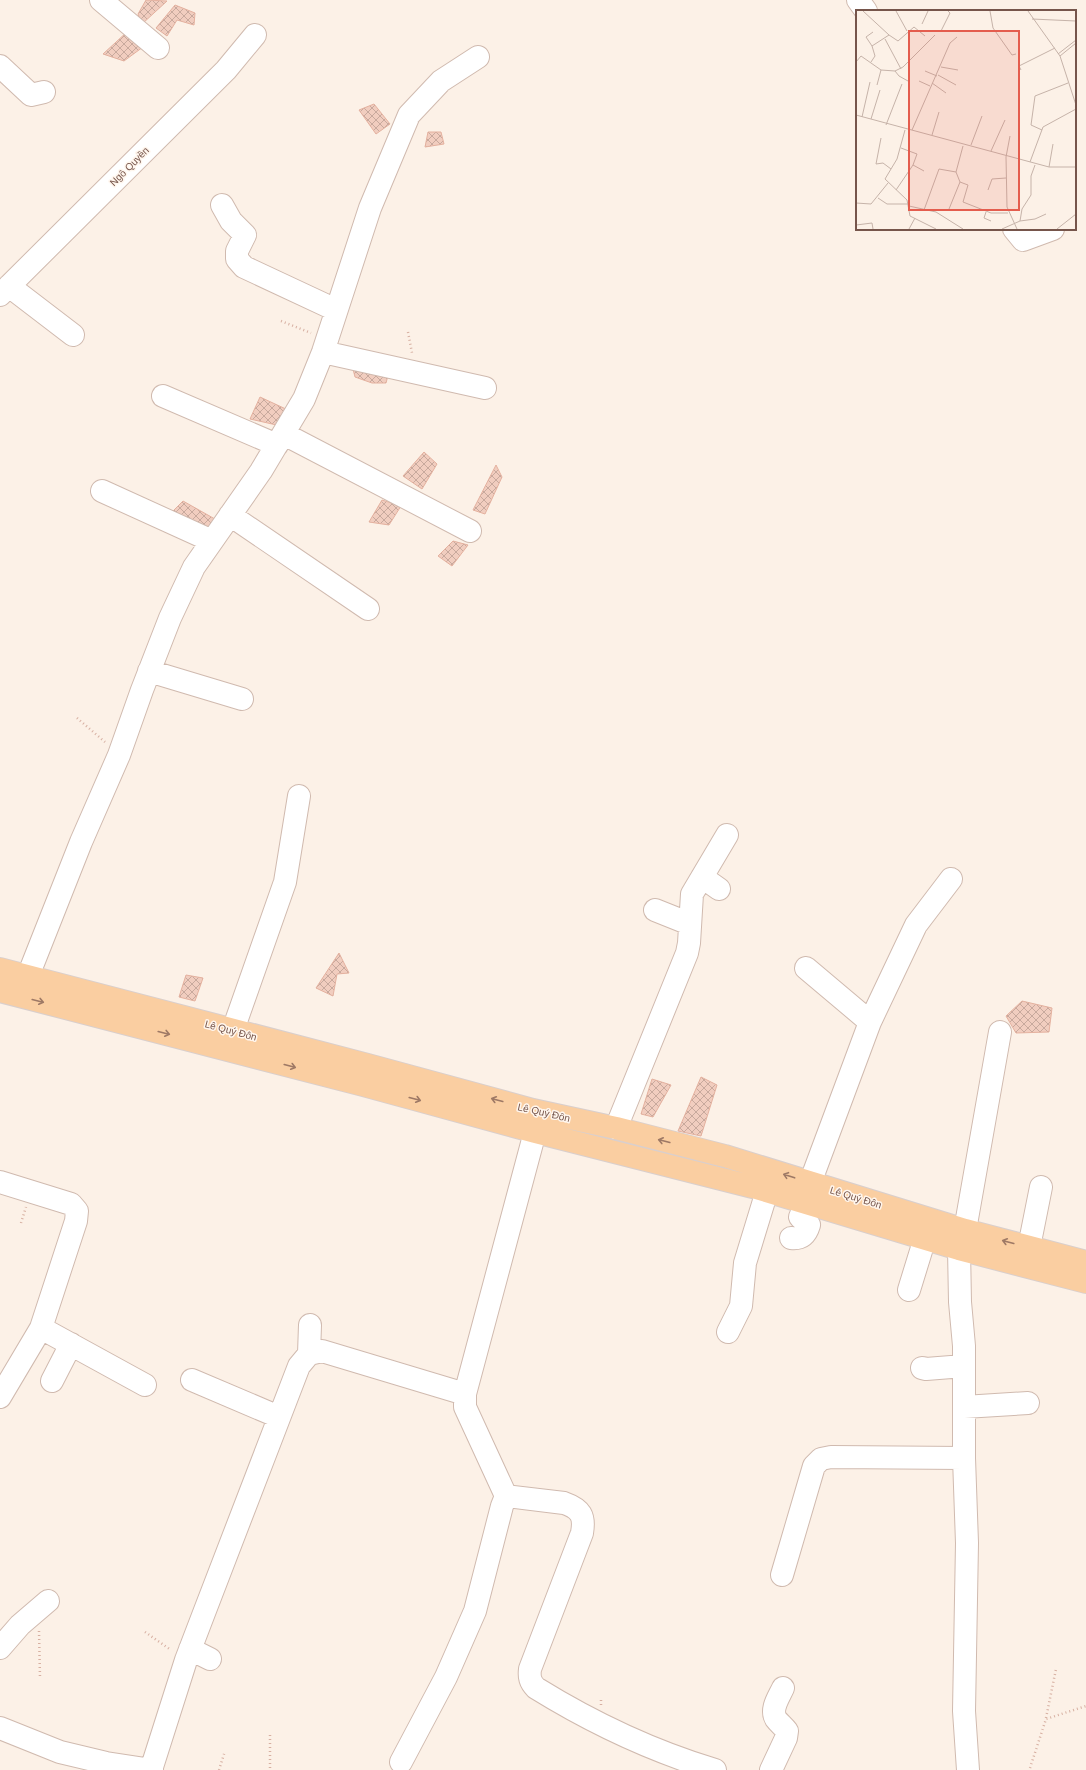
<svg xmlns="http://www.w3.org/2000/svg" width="1086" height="1770" font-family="Arial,sans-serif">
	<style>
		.building { fill: url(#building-cross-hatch); stroke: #e4b19f }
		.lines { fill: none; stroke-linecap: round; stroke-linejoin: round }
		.minor-casing { stroke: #d0baaf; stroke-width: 24 }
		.major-casing { stroke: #d9cfcd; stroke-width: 24 }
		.path { stroke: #d7b0a2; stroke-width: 2.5; stroke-dasharray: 1 3; stroke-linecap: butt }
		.minor { stroke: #fff; stroke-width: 22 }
		.major { stroke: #facea1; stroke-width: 22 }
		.oneway { stroke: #9e7965 }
		.labels { text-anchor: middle; stroke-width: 3; stroke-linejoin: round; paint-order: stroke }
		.street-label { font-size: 10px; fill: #76554b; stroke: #fff6ed }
		.inset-road { fill: none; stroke: #c6b3a9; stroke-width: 1 }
		.view { fill: #e45d4e; fill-opacity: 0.15; stroke: #e45d4e; stroke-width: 2 }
		.inset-edge { fill: none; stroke: #76554b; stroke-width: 2 }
	</style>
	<defs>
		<pattern id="building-cross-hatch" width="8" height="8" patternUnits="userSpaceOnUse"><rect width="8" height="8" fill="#f1cdbf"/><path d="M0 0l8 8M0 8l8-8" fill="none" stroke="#c8a99d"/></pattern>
	</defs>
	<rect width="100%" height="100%" fill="#fcf1e7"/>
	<!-- building -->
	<path class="building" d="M146 0 167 1 142 24 138 14Z
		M175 5 195 13 194 25 177 20 167 36 156 28Z
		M128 31 143 47 124 61 103 54Z
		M374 104 390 124 376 134 359 110Z
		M428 132H441L444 144 425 147Z
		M352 365 390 368 386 383H372L355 377Z
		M260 397 288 410 281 426 250 419Z
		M424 452 437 464 422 489 403 476Z
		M496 465 502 477 485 514 473 510Z
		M382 500 401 506 389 525 369 522Z
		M183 501 222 523 212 530 170 514Z
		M453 541 468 545 452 566 438 556Z
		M339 953 349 973 337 974 333 996 316 988Z
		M186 975 203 978 195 1001 179 997Z
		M1022 1001 1052 1008 1049 1032 1016 1033 1006 1016Z
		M701 1077 717 1085 701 1136 678 1131Z
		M652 1079 671 1085 653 1117 641 1114Z"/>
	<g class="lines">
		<!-- minor casing -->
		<g class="minor-casing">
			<path id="minor" d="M101 0 158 48
				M858 0 866 11
				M0 66 31 95 44 92
				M222 205 231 221 245 235 237 251V259L244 267 336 310
				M1014 229 1023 240 1053 229
				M9 286 73 335
				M0 295 226 70 255 35
				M323 352 485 388
				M163 396 277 445
				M284 434 470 531
				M102 491 212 541
				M230 515 368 609
				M149 671 242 699
				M702 877 719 889
				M655 910 690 924
				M806 968 870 1022
				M28 976 81 842 119 755 142 690 170 618 194 567 261 471 304 399 323 352 370 208 409 115 441 81 478 57
				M233 1030 285 882 299 796
				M616 1128 687 953 689 943 692 894 727 835
				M0 1182 71 1204 77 1211 76 1221 41 1328 0 1397
				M810 1183 870 1022 916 925 951 879
				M791 1238C801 1239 806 1235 809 1225L800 1217 807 1203
				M1029 1247 1041 1187
				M909 1290 925 1238
				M41 1328 145 1385
				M728 1332 741 1306 745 1263 767 1191
				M309 1354 310 1325
				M922 1368 926 1369 964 1366
				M192 1380 279 1417
				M52 1381 71 1344
				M964 1407 1028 1403
				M506 1496 564 1503C581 1509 585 1516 582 1533L530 1669C529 1677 530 1682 536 1688 591 1722 652 1751 715 1770
				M782 1575 814 1466 821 1459 831 1457 964 1458
				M0 1648 20 1625 48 1601
				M190 1649 210 1659
				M0 1728 60 1752 106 1763 152 1770
				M401 1762 446 1677 475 1611 502 1506 506 1496 465 1407V1394L535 1132
				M151 1770 186 1660 204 1613 299 1366 309 1354 322 1351 465 1394
				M771 1770 786 1738 787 1731C784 1727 779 1723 776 1719 770 1709 779 1697 783 1688
				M968 1770 964 1711 967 1543 964 1458V1346L960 1302 959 1249 965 1230 1000 1032"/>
		</g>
		<!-- major casing -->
		<g class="major-casing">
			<path id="major" d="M0 969 368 1065 533 1110 616 1128 725 1156 965 1230 1086 1262
				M0 991 363 1085 535 1132 753 1187 959 1249 1086 1282"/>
		</g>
		<!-- path -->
		<path class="path" d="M281 321 311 333
			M408 332 412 353
			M77 718 105 742
			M21 1223 26 1207
			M39 1631 40 1678
			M145 1632 171 1650
			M601 1705V1699
			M1046 1718 1056 1669
			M270 1735V1770
			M1030 1768 1046 1719 1086 1706
			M219 1770 225 1751"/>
		<!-- minor -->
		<use href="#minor" class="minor"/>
		<!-- major -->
		<use href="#major" class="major"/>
	</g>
	<!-- one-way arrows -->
	<defs><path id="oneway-shaft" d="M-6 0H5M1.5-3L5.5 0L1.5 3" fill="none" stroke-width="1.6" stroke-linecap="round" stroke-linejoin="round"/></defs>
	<g class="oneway">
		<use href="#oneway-shaft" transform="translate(38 1001) rotate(14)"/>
		<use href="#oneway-shaft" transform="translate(164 1033) rotate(14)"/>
		<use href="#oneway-shaft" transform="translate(290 1066) rotate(15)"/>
		<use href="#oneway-shaft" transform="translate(415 1099) rotate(15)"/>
		<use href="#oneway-shaft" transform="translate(497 1100) rotate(-165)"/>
		<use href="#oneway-shaft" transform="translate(664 1141) rotate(-166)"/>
		<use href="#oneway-shaft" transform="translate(789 1176) rotate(-162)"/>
		<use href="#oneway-shaft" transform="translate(1008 1242) rotate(-165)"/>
	</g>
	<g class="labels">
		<!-- street labels -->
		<g class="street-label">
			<text transform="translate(129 166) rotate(-45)" y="4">Ngô Quyền</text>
			<text transform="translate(231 1030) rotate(15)" y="4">Lê Quý Đôn</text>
			<text transform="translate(544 1112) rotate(13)" y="4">Lê Quý Đôn</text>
			<text transform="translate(856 1197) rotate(17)" y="4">Lê Quý Đôn</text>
		</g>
	</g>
	<!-- overview -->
	<g transform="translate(856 10)">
		<rect width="220" height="220" fill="#fcf1e7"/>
		<path class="inset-road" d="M7 1 33 25M40 1 51 21M134 1 137 18 156 45 160 44M172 1 204 46 220 95M176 9 220 11M66 14 72 1M85 21 94 3 92 1M29 29 45 59M16 36 10 27 17 22M202 44 220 30M204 46 220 33M0 52 5 46 25 60 39 61 47 57 79 25M15 52 19 46 16 36 33 25 42 31 58 17 69 26M85 57 102 60M165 60 163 56 199 38M39 61 43 66 52 71M69 61 81 66M82 65 100 75M63 71 74 76M76 73 90 83M21 75 25 60M0 105 193 157H220M6 107 14 72M15 109 24 80M30 115 46 74M49 120 41 149 29 169 51 190 54 206 80 219M56 120 94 33 101 27M186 120 175 115 179 86 212 73M76 125 83 102M154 126 150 147 151 197 161 219M25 128 20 154 27 153 35 159M115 135 126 106M135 141 149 110M174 152 187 117 220 99M57 155 68 161M193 157 197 134M104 172 112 175 107 192 135 203H152M40 180 57 155 61 144 45 138M132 180 136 169 150 168M22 188 31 194H53M0 193 15 194 32 173M53 196 80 202 107 219M93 199 104 172 100 162 107 136M68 200 83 159 100 162M130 202 128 208 135 211M164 211 166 199 175 185V166L179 155M0 215 16 213 17 219M53 219 59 208M146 219 164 211 179 209 190 204M201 219 220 204"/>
		<path class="view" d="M53 21H163V200H53Z"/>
		<rect width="220" height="220" class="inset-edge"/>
	</g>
</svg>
